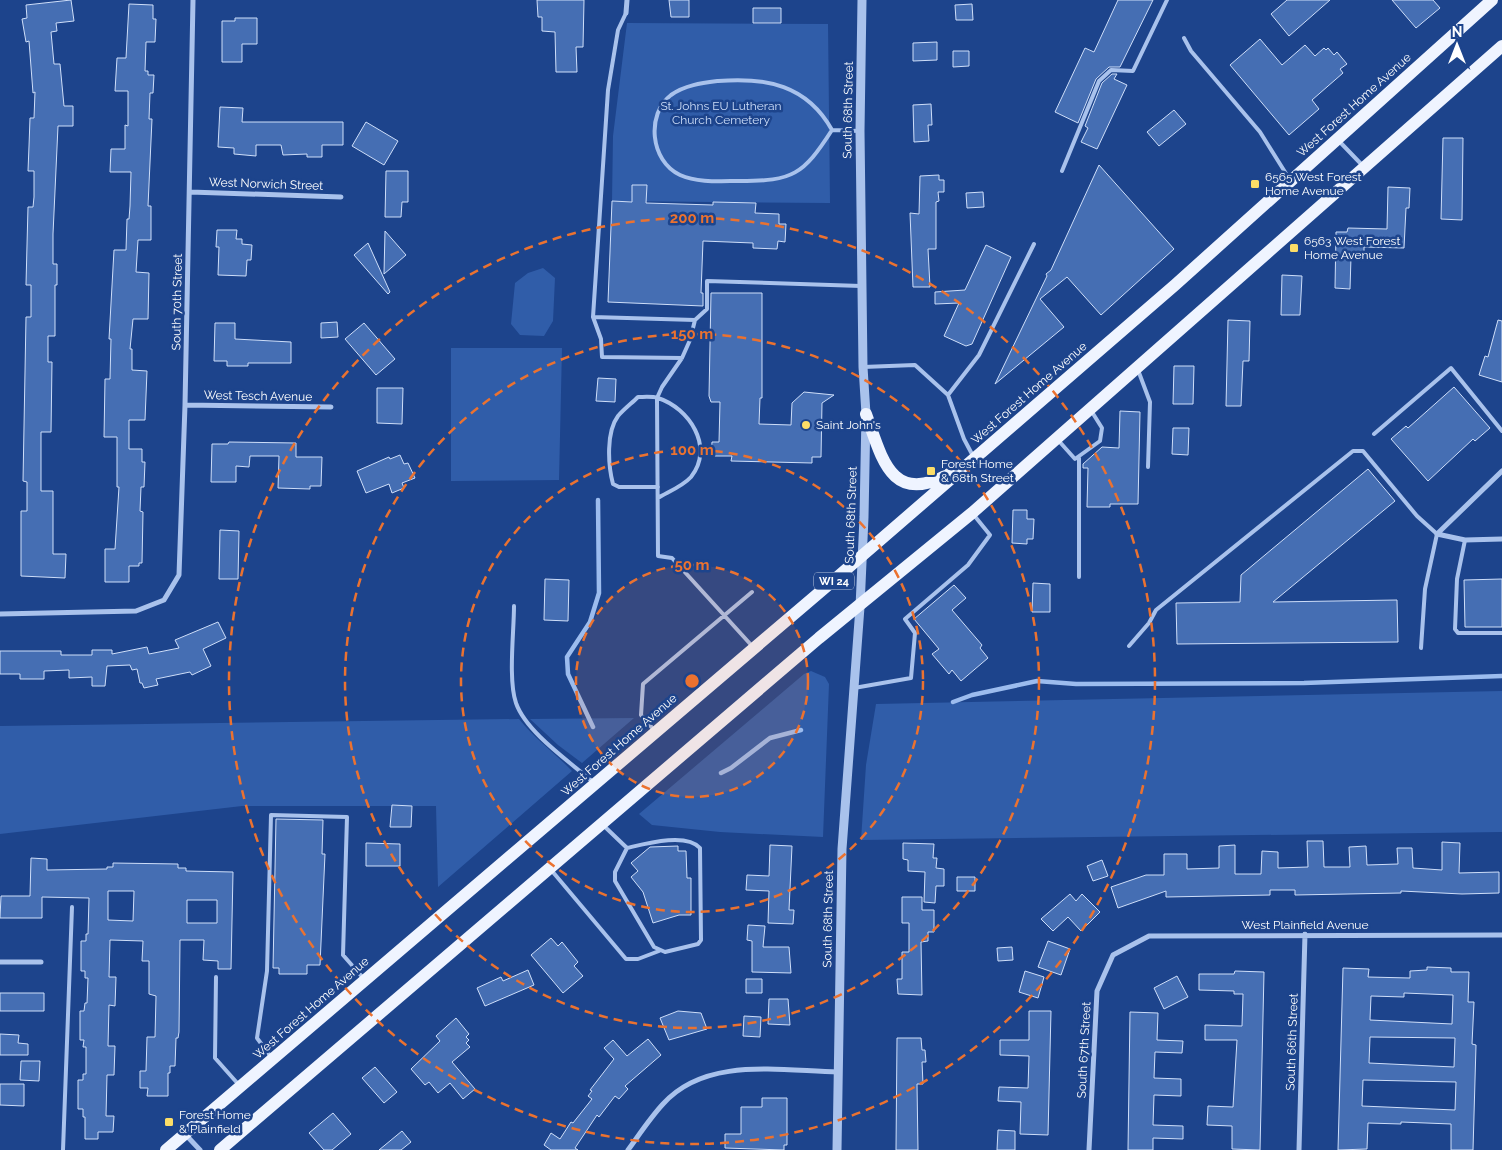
<svg xmlns="http://www.w3.org/2000/svg" width="1502" height="1150" font-family="Raleway,sans-serif">
	<style>
		.green { fill: #305da9 }
		.lines { fill: none; stroke-linecap: round; stroke-linejoin: round }
		.stream { stroke: #9cbcee; stroke-width: 4.5 }
		.building { fill: #456eb3; stroke: #cedef9; fill-rule: evenodd }
		.service { stroke: #a9c2ec; stroke-width: 4 }
		.minor { stroke: #a9c2ec; stroke-width: 5 }
		.tertiary { stroke: #a9c2ec; stroke-width: 9 }
		.primary { stroke: #eff4ff; stroke-width: 12 }
		.ring { fill: none; stroke: #eb7230; stroke-width: 2.5; stroke-dasharray: 9 6 }
		.poi-dot { fill: #fcdd67; stroke: #1d448c; stroke-width: 2 }
		.labels { text-anchor: middle; stroke-width: 5; stroke-linejoin: round; paint-order: stroke }
		.shield { fill: #1d448c; stroke: #bbc7dc; stroke-width: 1 }
		.shield-label { font-size: 11px; font-weight: bold; fill: #fff }
		.street-label { font-size: 12px; fill: #fff; stroke: #1d448c }
		.park-label { font-size: 12px; fill: #cedef9; stroke: #1d448c }
		.poi-label { font-size: 12px; fill: #fff; stroke: #1d448c; text-anchor: start }
		.centre { fill: #eb7230; stroke: #1d448c; stroke-width: 2.5 }
		.ring-label { font-size: 15px; text-anchor: middle; font-weight: bold; fill: #eb7230; stroke: #1d448c; stroke-width: 5; stroke-linejoin: round; paint-order: stroke }
	</style>
	<rect width="100%" height="100%" fill="#1d448c"/>
	<!-- green -->
	<path class="green" d="M627 23 828 24 830 203 612 201 613 136Z
		M543 268 555 278 553 321 544 336 520 335 511 324 515 283 528 273Z
		M451 348H562L559 480 451 481Z
		M811 671 825 677 829 684 823 837 720 832 652 825 639 814 804 674Z
		M1502 691V832L861 840 866 765 876 704Z
		M634 718 582 763 558 745 530 719Z
		M519 719C535 739 555 753 572 771L438 887 436 806H242L0 834V726Z"/>
	<g class="lines">
		<!-- stream -->
		<path class="stream" d="M953 702 972 695 1037 681 1076 684 1304 683 1502 676
			M593 727 568 674 567 657 590 622 599 593 598 500
			M721 773 731 768 770 738 801 730"/>
	</g>
	<!-- building -->
	<path class="building" d="M71 0 74 21 56 23 57 31 51 32 54 64H60L64 106H73V126H58L53 234V264H57V285H55V336H48V362H52L51 432H41V491H53V554H66L65 578 21 576V511H27V482L23 481 26 317H31V285H26L27 245 28 207H33L34 197V171H28L29 146 30 118H34L35 92 33 93 29 41 26 42 22 19 27 18 26 5Z
		M537 0H584L583 47H576L577 72H556L555 32 542 31V17H538Z
		M669 0H689V17H671Z
		M1118 0H1153L1120 67H1109L1096 79 1078 123 1055 112 1085 48 1094 52Z
		M1287 0H1330L1289 36 1271 14Z
		M1392 0H1433L1440 8 1416 28Z
		M129 4 153 5V19H156L155 42H146L145 71H148V75H154L153 93H150L149 119H152L148 206H151V240H138L136 272 149 273 148 319H133L130 349H132V370L147 371 145 420H129V449H142V462H145L144 487H141L140 511 143 512 142 563H139V566H129V582H105V549H115L119 487H117V437H104L105 379H110L111 339H109L114 250H126L127 219H129L130 206 131 172H110L111 149H125V125L128 126V91H115L117 58H126Z
		M972 4 973 20H956L955 5Z
		M753 8H781V23H753Z
		M235 18H257V44H242V62H222V21H235Z
		M1260 39 1282 65 1305 45 1315 56 1324 48 1326 50 1328 48 1334 55 1337 52 1347 64 1340 69 1343 73 1312 100 1319 109 1289 135 1230 65Z
		M937 42V60L913 61V43Z
		M953 51H969V66L953 67Z
		M1112 74H1117L1114 79 1127 85 1097 149 1081 142 1088 128 1085 126 1102 83Z
		M931 104 932 125H928L929 141 914 142 913 105Z
		M220 107 243 108 242 122H343V145H322V157H307V154L283 155 281 145H256V156L234 154V148L218 147Z
		M1174 110 1186 124 1159 146 1147 132Z
		M366 122 398 141 384 165 352 146Z
		M1443 138H1463L1462 220 1441 219Z
		M1099 165 1174 249 1101 315 1067 277 1040 299 1064 327 995 384 1047 276 1046 274 1051 270Z
		M386 171H408V202H402L401 217H385Z
		M939 175V180H944V192H938L939 201 936 202V249H928L930 287H913L910 213 919 214 920 176Z
		M632 185H647L646 203 713 205V202L756 203 755 213 779 214V224H786L785 242 778 241 777 249 753 248V243L703 241 701 293H703V306L608 302 612 201 632 202Z
		M1388 187 1410 188 1409 208H1406L1404 248 1364 247V258L1351 257 1350 289 1335 288 1336 232H1347L1348 228 1387 229Z
		M983 192 984 207 967 208 966 193Z
		M217 230H237L236 239H242V244L252 245 251 260H247L246 276 218 275 219 247H216Z
		M385 231 406 255 384 274Z
		M368 243 390 292 388 294 354 255Z
		M986 245 1011 257 972 344 966 346 944 336 959 303 935 304V292L965 290Z
		M1282 275 1302 276 1300 315H1281Z
		M711 293H762V398H760L759 424 791 425 792 403 804 392 834 395 822 403 821 457H812V463L731 461 732 456H711L712 442H719L720 402H711L709 396Z
		M1228 320 1250 321 1249 361H1243L1241 406H1226Z
		M1498 320 1502 321V382L1479 375 1485 356 1488 357Z
		M337 322 338 337 321 338V323Z
		M215 323H235V339L291 342V363H248V366H227V361H214Z
		M364 323 395 359 376 375 345 339Z
		M1174 366H1194L1193 404H1173Z
		M598 378 616 379 615 402 596 401Z
		M1454 387 1490 428 1475 441 1473 439 1428 481 1391 439 1406 426 1408 428Z
		M377 388H403L402 424 377 423Z
		M1120 411 1140 412 1138 504H1110V507H1087L1088 468H1083V464L1102 447 1119 448Z
		M1173 428H1189L1188 455 1172 454Z
		M229 442 296 443V457H322L321 486H310V489L278 488 279 456H250L249 467 236 466V482H211L212 444H228Z
		M400 455 404 464 408 463 415 478 402 483 404 488 392 493 389 484 366 493 357 471 389 457 390 459Z
		M1368 469 1395 501 1273 602 1397 600 1398 642 1177 644 1176 603 1240 602 1241 575Z
		M1013 510H1027V519H1034L1033 539H1027V544L1012 543Z
		M220 530 239 531 238 579H219Z
		M545 579 569 580 568 621 544 620Z
		M1502 579V627H1465L1464 580Z
		M1033 583 1050 584V612H1032Z
		M954 585 966 598 952 610 982 645 980 648 988 658 961 681 952 670 949 674 932 654 939 649 914 619Z
		M218 622 226 638 203 649 211 666 192 675 190 672 156 679 158 685 144 688 142 683H140L137 669 132 670 130 665 107 666 105 686H92V677L69 678V670L44 671V679H20V674H0V651H61V655H92V650H112V654L147 647 149 654 179 648 175 640Z
		M392 805 412 806 411 827H390Z
		M276 819 323 820 322 854H325L320 965H307V974H279V968H273Z
		M1307 841H1323L1324 867H1350L1349 847 1366 846 1367 865 1398 864 1397 848H1412L1413 868 1442 870V842L1460 843 1459 873 1499 872V893L1462 894 1401 891V893L1295 895V890H1270V895L1166 897V891L1118 908 1111 887 1146 875H1164V854H1187V869L1219 868V846L1235 845V874H1261L1262 851 1278 852V868L1308 867Z
		M366 843 400 844V866H366Z
		M903 843 934 844 933 858H937L936 868 944 869V886H936L935 903 924 902 925 872 908 871V860L903 859Z
		M770 845 792 846 789 910H794L793 924 768 923 769 891 746 890 747 875 769 876Z
		M678 846V851H686L687 878H691V915H679L653 923 643 892 631 877 638 871 631 863 650 847Z
		M31 858 47 859V870L107 869V867H113V863L178 864V868H186V871L233 872 231 969H218V961L203 960 204 940H180L179 1032 178 1038H176L175 1066H170V1073H168V1096H147L148 1088H140V1071H146L147 1037H155L156 996 149 994V961H142L143 941 110 940 109 977H116L115 1006 109 1005 108 1046H115L114 1075H107L106 1116H114L113 1132H98V1139H85V1117H83V1109H78V1080H83V1074H86V1047H83L84 1040H80V1011H84L85 1003H87L88 978H85V971H81V941H86V934H88L89 898 42 897V918H0L1 896H30ZM108 891H134L133 921 108 920ZM187 900H217V923H187Z
		M1102 860 1108 876 1093 881 1087 866Z
		M957 877H975V891H957Z
		M1070 894 1076 901 1082 894 1100 912 1081 931 1068 917 1053 931 1041 919Z
		M902 897H922V910H934V932H928V941L921 942 922 995 898 994 897 979H902V952H909V923H902Z
		M748 925 765 926 763 947H789L791 973 752 972V941L747 940Z
		M551 938 558 946 562 942 578 962 574 966 583 976 563 993 531 955Z
		M1048 941 1070 949 1061 975 1038 967Z
		M1012 947 1013 960 998 961 997 948Z
		M1427 967 1451 968V972H1469L1468 1002H1474L1472 1044 1476 1045 1473 1150H1451V1124L1401 1122V1124L1368 1123 1367 1149 1338 1150 1343 968 1369 969 1368 977 1410 978V971L1427 970ZM1404 993 1453 995 1452 1024 1370 1020 1371 996 1404 997ZM1370 1037 1455 1038 1454 1067 1369 1063ZM1363 1080 1456 1082 1455 1110 1362 1106Z
		M528 970 534 985 485 1006 477 988 501 977 503 981Z
		M1025 971 1044 977 1038 998 1019 992Z
		M1235 971 1264 972 1260 1150 1232 1149V1126L1207 1125 1208 1106 1233 1107 1237 1040H1205V1025L1242 1026 1243 994H1234V991L1199 990V974H1234Z
		M1177 976 1188 997 1164 1009 1154 988Z
		M746 979H762V993H746Z
		M0 993H44V1011H0Z
		M769 999H788L790 1025 768 1024Z
		M678 1011 701 1013 707 1029 669 1040 660 1018Z
		M1029 1011H1051L1048 1135 1020 1134 1021 1102 998 1101 999 1087 1028 1088 1029 1056 1000 1055V1040H1029Z
		M1130 1012 1158 1013 1157 1040 1183 1041 1182 1053 1155 1052 1154 1078 1181 1079V1096L1154 1095 1153 1125 1183 1126V1139L1153 1138V1150H1128Z
		M744 1016 761 1017 760 1037 743 1036Z
		M456 1018 469 1034 466 1037 469 1040 466 1043 470 1047 452 1062 475 1089 463 1099 450 1083 438 1093 429 1082 425 1085 411 1069 440 1041 436 1036Z
		M0 1034 19 1035 18 1043 28 1044V1055H0Z
		M897 1038H921L922 1050H925L926 1062H922L923 1084H917L918 1150H896Z
		M648 1039 661 1055 625 1086 628 1089 619 1099 615 1096 599 1117 597 1115 575 1148 578 1150H551L544 1145 551 1133 560 1139 571 1122 573 1123 592 1099 588 1096 592 1091 590 1090 614 1059 604 1048 613 1040 627 1056Z
		M21 1061H40L39 1081 20 1080Z
		M375 1067 397 1092 384 1103 362 1078Z
		M0 1084H24V1106L0 1105Z
		M762 1098H787V1145H784V1150L725 1148V1134H741V1107H762Z
		M333 1113 351 1134 332 1150H324L309 1133Z
		M998 1130 1015 1131V1150H997Z
		M402 1131 411 1142 401 1150H379Z"/>
	<g class="lines">
		<!-- service -->
		<path class="service" d="M626 13 618 30 608 90 593 317 695 320
			M1184 38 1191 51 1260 132 1290 180
			M832 130C803 175 793 181 740 181 721 181 698 183 680 175 650 161 646 114 671 95 685 85 702 83 718 81 766 77 807 85 832 130L860 131
			M1338 140 1363 166
			M1062 171 1099 81 1111 70 1133 71 1167 0
			M593 317 601 339 602 357 682 358
			M863 367 915 365 948 395 964 439 973 456
			M1138 370 1150 402 1148 467
			M948 395 979 355 1034 244
			M1374 434 1451 368 1502 431
			M1058 440 1075 459 1100 441 1102 428 1092 412
			M658 498C668 492 683 486 691 477 715 447 689 408 658 398 652 396 644 397 638 397 632 403 624 409 618 416 606 432 608 465 613 484L619 487H658
			M1465 540 1457 579 1455 629 1458 633H1502
			M1079 577V458
			M514 606C514 632 508 680 516 703 526 732 570 762 593 782
			M1129 646 1149 623 1156 610 1353 451H1363L1417 516 1437 534 1425 589 1421 648
			M753 647 672 558 658 556 657 398 662 387 682 358 690 340 695 320 707 309V281L861 286
			M854 688 911 678 915 633 905 619 968 565 990 535 973 514
			M654 730 641 715 643 684 752 592
			M604 826 627 848C644 844 686 832 700 848L701 940 698 944 665 952 654 947 615 881V872L627 848
			M552 871 626 959H638L659 951
			M216 977 215 1058 239 1085
			M271 1057 257 1038 267 971 271 815 347 817 343 955 364 979
			M63 1150 72 907"/>
		<!-- minor -->
		<path class="minor" d="M626 13 627 0
			M190 192 341 197
			M185 405 331 407
			M1437 534 1502 471
			M1437 534 1465 540 1502 539
			M0 614 136 611 164 600 179 575 185 405 193 0
			M0 962H41
			M185 1134 200 1150
			M628 1150C639 1135 650 1118 663 1104 706 1056 781 1071 838 1072
			M1089 1150 1097 991 1113 955 1149 936 1502 935
			M1299 1150 1305 934"/>
		<!-- tertiary -->
		<path class="tertiary" d="M837 1150 842 849 860 607 864 517 866 414 863 367 860 131 862 0"/>
		<!-- primary -->
		<path class="primary" d="M866 414C882 458 891 506 949 474
			M166 1150 827 586 1175 285 1492 0
			M220 1150 819 638 972 513 1502 46"/>
	</g>
	<!-- distance rings -->
	<circle cx="692" cy="681" r="116" fill="#eb7230" fill-opacity=".12"/>
	<g class="ring">
		<circle cx="692" cy="681" r="116"/>
		<circle cx="692" cy="681" r="231"/>
		<circle cx="692" cy="681" r="347"/>
		<circle cx="692" cy="681" r="463"/>
	</g>
	<!-- markers -->
	<g class="poi-dot">
		<rect x="1250" y="179" width="10" height="10" rx="2.5"/>
		<rect x="1289" y="243" width="10" height="10" rx="2.5"/>
		<circle cx="806" cy="425" r="5"/>
		<rect x="926" y="466" width="10" height="10" rx="2.5"/>
		<rect x="164" y="1117" width="10" height="10" rx="2.5"/>
	</g>
	<g class="labels">
		<!-- shield labels -->
		<rect class="shield" x="814" y="572.5" width="40" height="17" rx="4"/>
		<g class="shield-label">
			<text x="834" y="585">WI 24</text>
		</g>
		<!-- street labels -->
		<g class="street-label">
			<text transform="translate(1354 105) rotate(-42)" y="4">West Forest Home Avenue</text>
			<text transform="translate(848 110) rotate(-89)" y="4">South 68th Street</text>
			<text transform="translate(266 184) rotate(2)" y="4">West Norwich Street</text>
			<text transform="translate(177 302) rotate(-89)" y="4">South 70th Street</text>
			<text transform="translate(1029 393) rotate(-41)" y="4">West Forest Home Avenue</text>
			<text transform="translate(258 396) rotate(1)" y="4">West Tesch Avenue</text>
			<text transform="translate(851 515) rotate(-88)" y="4">South 68th Street</text>
			<text transform="translate(619 745) rotate(-41)" y="4">West Forest Home Avenue</text>
			<text transform="translate(828 919) rotate(-89)" y="4">South 68th Street</text>
			<text x="1305" y="929">West Plainfield Avenue</text>
			<text transform="translate(311 1008) rotate(-41)" y="4">West Forest Home Avenue</text>
			<text transform="translate(1292 1042) rotate(-88)" y="4">South 66th Street</text>
			<text transform="translate(1084 1050) rotate(-87)" y="4">South 67th Street</text>
		</g>
		<!-- park labels -->
		<g class="park-label">
			<text x="721" y="110">St. Johns EU Lutheran<tspan x="721" dy="14">Church Cemetery</tspan></text>
		</g>
		<!-- poi labels -->
		<g class="poi-label">
			<text x="1265" y="181">6565 West Forest<tspan x="1265" dy="14">Home Avenue</tspan></text>
			<text x="1304" y="245">6563 West Forest<tspan x="1304" dy="14">Home Avenue</tspan></text>
			<text x="816" y="429">Saint John's</text>
			<text x="941" y="468">Forest Home<tspan x="941" dy="14">&amp; 68th Street</tspan></text>
			<text x="179" y="1119">Forest Home<tspan x="179" dy="14">&amp; Plainfield</tspan></text>
		</g>
	</g>
	<circle cx="692" cy="681" r="8" class="centre"/>
	<g class="ring-label">
		<text x="692" y="223">200 m</text>
		<text x="692" y="339">150 m</text>
		<text x="692" y="455">100 m</text>
		<text x="692" y="570">50 m</text>
	</g>
	<!-- north arrow -->
	<g transform="translate(1457 45)" stroke="#1d448c" stroke-width="4" paint-order="stroke">
	<path d="M0-4L9 19L0 12L-9 19Z" fill="#ffffff"/>
	<text y="-8" font-size="14" font-weight="bold" text-anchor="middle" fill="#ffffff">N</text>
	</g>
</svg>
